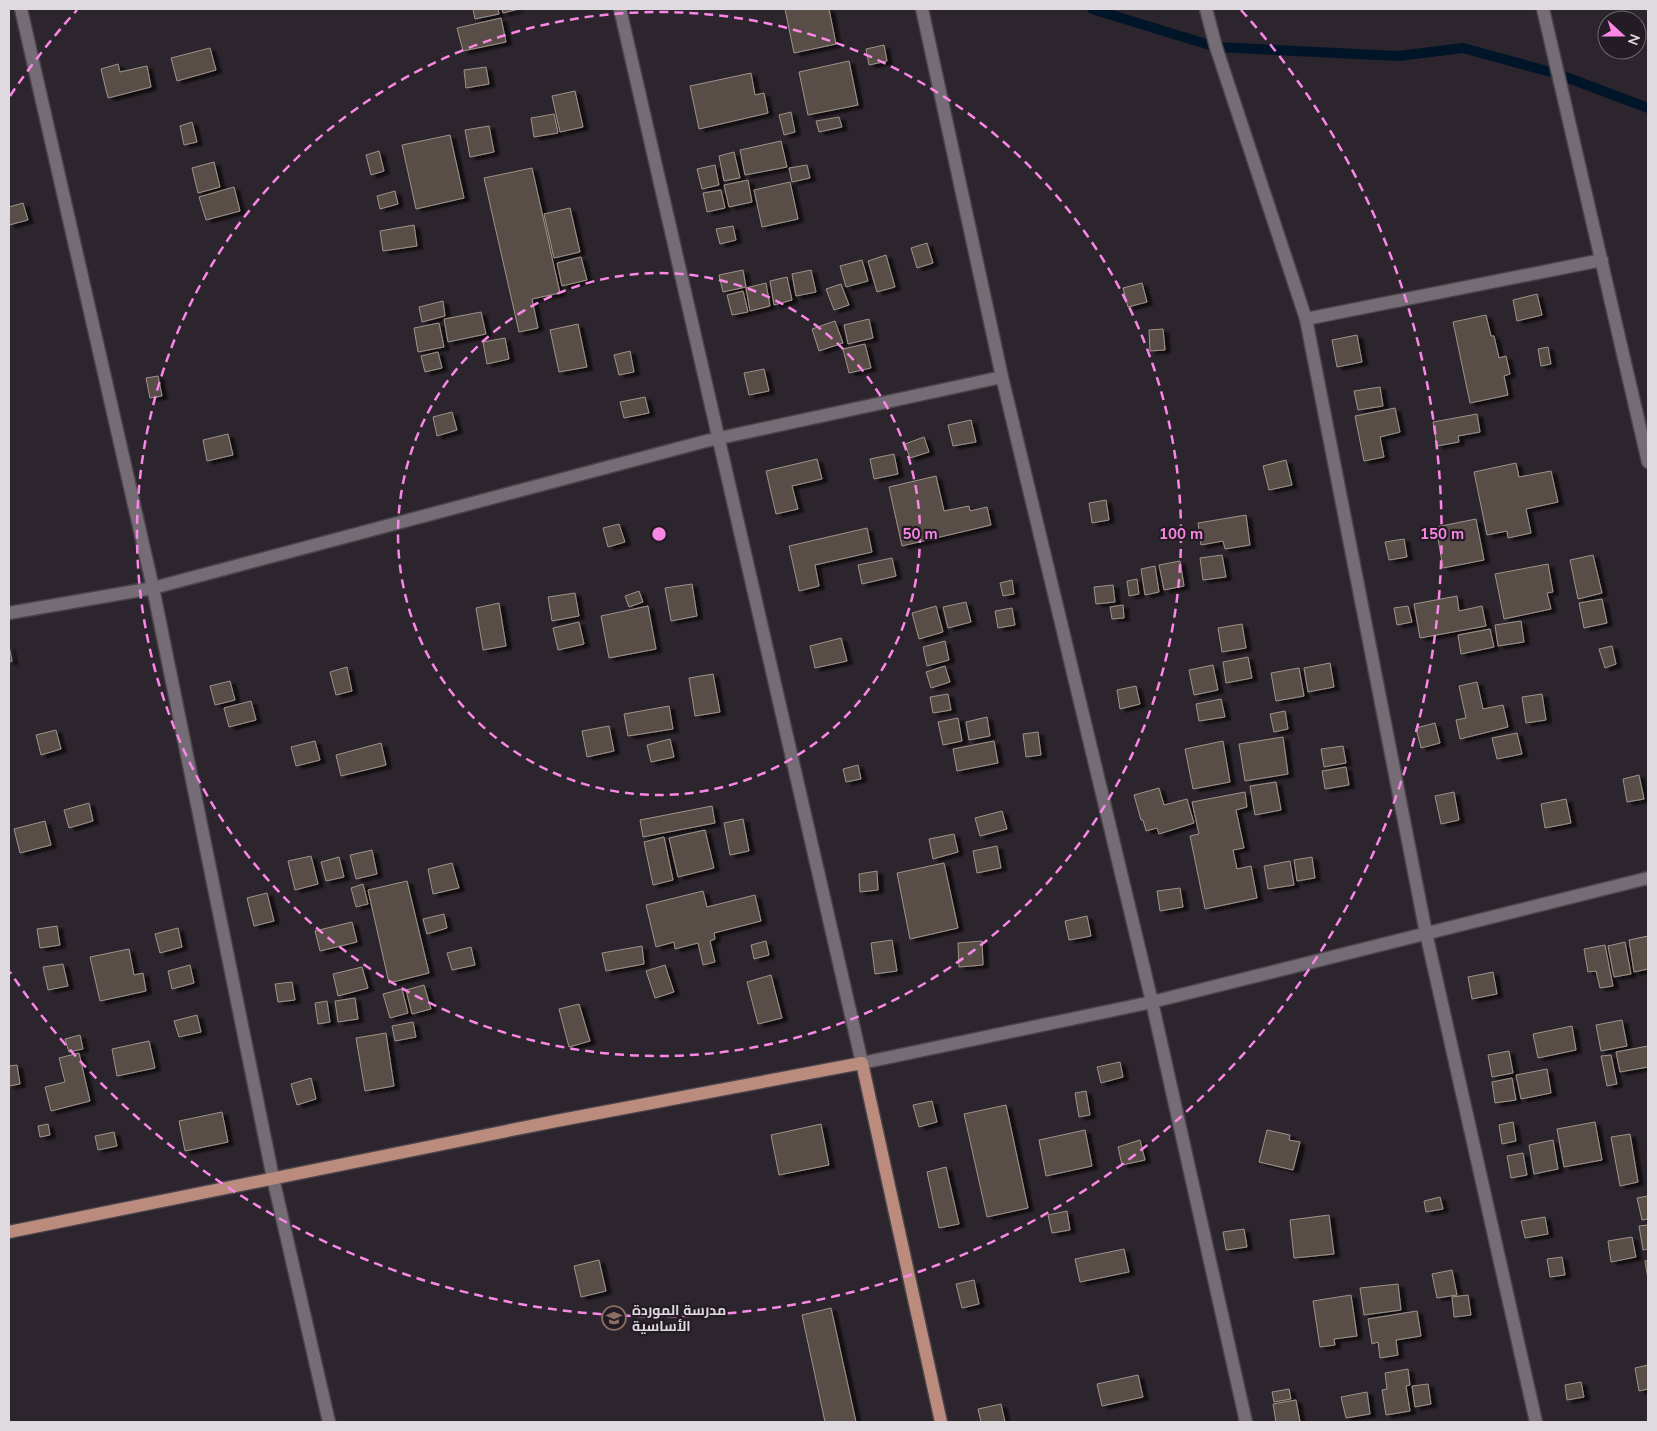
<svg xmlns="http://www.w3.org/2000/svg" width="1657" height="1431" font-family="'Nunito Sans',Cairo,sans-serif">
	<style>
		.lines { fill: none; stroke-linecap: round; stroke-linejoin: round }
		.stream { stroke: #011529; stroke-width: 10 }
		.building { fill: #584d46; stroke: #9f938b; filter: url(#shadow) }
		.minor-casing { stroke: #4a434a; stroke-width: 15 }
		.major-casing { stroke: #4a434a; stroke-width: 15 }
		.minor { stroke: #756c75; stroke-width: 12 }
		.major { stroke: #bb8c7d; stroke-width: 12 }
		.ring { fill: none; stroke: #fa87e6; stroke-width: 2.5; stroke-dasharray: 9 6 }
		.labels { text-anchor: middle; stroke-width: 4.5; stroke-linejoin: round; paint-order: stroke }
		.poi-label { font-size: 14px; font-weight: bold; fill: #dfdadf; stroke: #231c24; text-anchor: start }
		.centre { fill: #fa87e6; stroke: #231c24; stroke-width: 2.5 }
		.ring-label { font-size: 15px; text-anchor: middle; font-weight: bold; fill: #fa87e6; stroke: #231c24; stroke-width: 4.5; stroke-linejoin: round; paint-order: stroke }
	</style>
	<defs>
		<filter id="shadow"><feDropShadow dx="5.5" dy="3" stdDeviation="1" flood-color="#0009"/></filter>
	</defs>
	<rect width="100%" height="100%" fill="#2d252d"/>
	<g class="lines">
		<!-- stream -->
		<path class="stream" d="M1092 9 1216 47 1398 56 1463 48 1558 74 1648 108"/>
	</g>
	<!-- building -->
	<path class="building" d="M473 9H498L499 14 475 19Z
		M502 9H519L503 13Z
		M785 9H829L836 44 794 53Z
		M501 18 506 42 463 51 457 28Z
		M884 45 887 61 869 65 866 49Z
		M210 48 216 70 177 81 171 58Z
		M849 61 858 105 808 115 799 72Z
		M118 64 120 72 147 66 151 87 108 98 101 69Z
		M486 67 489 84 466 88 464 70Z
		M751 73 755 95 764 93 768 113 699 129 690 86Z
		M575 91 583 127 560 132 552 96Z
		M791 112 795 132 784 135 779 115Z
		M554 114 558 133 534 137 531 118Z
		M839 117 842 127 819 132 816 121Z
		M192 122 197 142 184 145 180 126Z
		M489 126 494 152 470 157 465 130Z
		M450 135 464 198 416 209 402 145Z
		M781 141 787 167 745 175 740 150Z
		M379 151 384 171 371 175 366 155Z
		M734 152 740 178 724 181 719 156Z
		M214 162 220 187 198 193 192 168Z
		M715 165 719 185 702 189 697 169Z
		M807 165 810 178 792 182 789 168Z
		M532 168 560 293 532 299 538 328 519 332 484 178Z
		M748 180 752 202 729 207 724 185Z
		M790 182 798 219 762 227 754 190Z
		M234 187 240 211 206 220 199 197Z
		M721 190 725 208 707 212 703 193Z
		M395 191 398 204 380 209 377 196Z
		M23 203 28 220 9 225V207Z
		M570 208 580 252 554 258 544 214Z
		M414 225 417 246 383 251 380 231Z
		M733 226 736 240 720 244 716 229Z
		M927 243 933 263 917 268 911 248Z
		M886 255 895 287 877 292 868 261Z
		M581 257 587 280 562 286 557 263Z
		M862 260 868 281 846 287 840 266Z
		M743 270 746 287 723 292 719 275Z
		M811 270 816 292 796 296 792 274Z
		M787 277 792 300 774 305 770 281Z
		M766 283 770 306 750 311 746 288Z
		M1142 283 1147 302 1128 307 1123 288Z
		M841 284 849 305 834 310 826 289Z
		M743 291 748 312 732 315 727 295Z
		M1537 294 1542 315 1517 321 1513 300Z
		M443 301 445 316 422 322 419 307Z
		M481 312 486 334 448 342 444 319Z
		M1486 315 1491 336H1494L1499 358 1506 356 1510 374 1504 376 1508 395 1470 403 1453 322Z
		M869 319 873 338 848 344 844 325Z
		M835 321 843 343 819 351 812 329Z
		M439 323 444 347 418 352 414 328Z
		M578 324 587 367 559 372 550 330Z
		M1163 329 1165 350 1150 351 1149 330Z
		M1357 335 1362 362 1337 367 1332 340Z
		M505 338 509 359 487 364 483 342Z
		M865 344 871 368 849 373 843 349Z
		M1548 347 1551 364 1541 366 1538 349Z
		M630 351 634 372 619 375 614 355Z
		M438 352 442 368 425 372 421 356Z
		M764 369 769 391 749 395 744 373Z
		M158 376 162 396 150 398 146 378Z
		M1380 387 1383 406 1358 410 1354 391Z
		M645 397 649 413 624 418 620 402Z
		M1395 408 1400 432 1380 437 1384 457 1364 461 1355 416Z
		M452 412 457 430 437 436 433 417Z
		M1477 414 1480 432 1458 436 1459 442 1437 446 1433 422Z
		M971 420 976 442 953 446 948 425Z
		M228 434 233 455 207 461 203 440Z
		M924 437 929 452 910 458 905 444Z
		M894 454 898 474 874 479 870 459Z
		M817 459 822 479 792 486 798 509 776 514 766 471Z
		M1286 460 1292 485 1269 490 1263 466Z
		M1516 463 1519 477 1551 471 1558 502 1526 509 1531 533 1508 538 1507 531 1487 535 1474 472Z
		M936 476 944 511 969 506 970 511 987 507 991 525 902 546 889 487Z
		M1106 500 1109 520 1092 523 1089 503Z
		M1246 515 1250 545 1225 549 1223 541 1201 545 1198 523Z
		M1476 519 1484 560 1443 568 1436 527Z
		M619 524 625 542 608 547 603 528Z
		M867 528 872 552 815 565 819 586 799 591 789 546Z
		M1404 539 1407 557 1389 560 1385 542Z
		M1222 555 1226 577 1203 580 1200 558Z
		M1593 555 1602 593 1578 599 1570 560Z
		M892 558 896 576 862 584 858 565Z
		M1180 561 1184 586 1164 590 1159 565Z
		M1548 564 1553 592 1547 593 1551 609 1504 619 1495 574Z
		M1155 566 1159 592 1145 595 1141 569Z
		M1137 579 1139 594 1129 596 1127 581Z
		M1012 580 1014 594 1003 596 1000 583Z
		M692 584 697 616 671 621 665 588Z
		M1113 585 1115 602 1096 604 1094 587Z
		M639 591 643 602 629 607 625 596Z
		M575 593 579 616 552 621 548 597Z
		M1457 596 1459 611 1482 606 1486 626 1420 638 1414 604Z
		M1602 599 1607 623 1584 628 1579 603Z
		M966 602 971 622 948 628 943 607Z
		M499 603 506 646 483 650 476 608Z
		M1123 605 1124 618 1112 619 1110 607Z
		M648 606 656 649 609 658 601 616Z
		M936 606 943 632 919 639 912 613Z
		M1408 606 1412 622 1397 625 1394 608Z
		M1012 608 1015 625 998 628 995 611Z
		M1521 621 1524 642 1498 646 1495 625Z
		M579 622 584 644 558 650 553 628Z
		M1242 624 1246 648 1222 652 1218 628Z
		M1490 629 1494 647 1461 654 1458 635Z
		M841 638 847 661 815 668 810 646Z
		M945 641 949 660 927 666 923 647Z
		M9 646 12 661 9 662Z
		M1612 646 1616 664 1605 668 1599 649Z
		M1248 657 1252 678 1226 683 1223 662Z
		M1330 663 1334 687 1308 692 1304 668Z
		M1213 665 1218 690 1194 695 1189 670Z
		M945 666 950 682 931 688 926 672Z
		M347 667 352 691 336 695 330 672Z
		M1299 668 1304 696 1276 701 1271 673Z
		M713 674 720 712 695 716 689 678Z
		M230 681 235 700 215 705 210 686Z
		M1477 682 1483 709 1503 705 1508 727 1460 739 1456 720 1466 718 1459 686Z
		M1136 686 1140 704 1120 709 1117 690Z
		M948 694 951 710 933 713 930 697Z
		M1542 694 1546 720 1526 723 1522 697Z
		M1221 699 1225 717 1199 721 1196 704Z
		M251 701 256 720 229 727 224 708Z
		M669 706 673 729 628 736 624 714Z
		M1285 711 1288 729 1274 732 1270 714Z
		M987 717 990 736 969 740 966 722Z
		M958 718 962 741 943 745 938 722Z
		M1435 723 1440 743 1421 748 1416 728Z
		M609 726 614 751 587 757 582 731Z
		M56 730 61 749 41 755 36 735Z
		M1038 732 1041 755 1026 757 1023 734Z
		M1517 733 1522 754 1497 759 1492 738Z
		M1283 737 1288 774 1245 781 1239 744Z
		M670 739 674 757 651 762 647 745Z
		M315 741 320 760 296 766 291 747Z
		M994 741 998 763 957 771 953 749Z
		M1223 741 1230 782 1193 789 1185 749Z
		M381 743 386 765 341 776 336 755Z
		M1343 746 1346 763 1324 767 1321 749Z
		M858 765 861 779 846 782 843 769Z
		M1346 767 1349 785 1325 789 1322 771Z
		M1639 775 1644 799 1627 802 1623 779Z
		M1276 782 1281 810 1255 815 1250 786Z
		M1159 788 1164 805 1187 799 1194 823 1159 834 1157 828 1146 831 1143 820H1141L1134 795Z
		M1245 792 1247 807 1236 810 1244 848 1233 850 1237 869 1251 866 1257 898 1205 909 1190 836 1199 834 1192 802Z
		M1454 792 1459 820 1441 824 1435 796Z
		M1566 799 1571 823 1545 828 1541 804Z
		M89 803 93 821 69 828 64 810Z
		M712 806 715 823 643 837 640 820Z
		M1002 811 1007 829 980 836 975 818Z
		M743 819 749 851 730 855 724 823Z
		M45 821 51 845 20 853 14 829Z
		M705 830 714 868 678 877 669 838Z
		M954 834 958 852 933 859 929 839Z
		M664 837 673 880 653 885 644 842Z
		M997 846 1001 868 977 873 973 851Z
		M372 850 377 874 356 879 350 855Z
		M311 856 318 884 295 890 288 861Z
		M339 857 344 877 326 881 321 862Z
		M1312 857 1315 878 1297 881 1294 860Z
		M1290 861 1294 885 1268 889 1264 866Z
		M452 863 459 888 433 894 428 869Z
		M944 863 958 928 910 939 897 873Z
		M877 871 878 890 860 892 859 874Z
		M407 881 429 973 389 983 368 890Z
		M363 884 368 904 356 907 351 888Z
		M1180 888 1183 907 1160 911 1157 891Z
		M703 891 707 907 755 895 761 921 714 933 715 939 710 941 715 962 703 965 698 943 675 949 674 942 656 947 646 905Z
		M267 893 274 921 254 926 247 898Z
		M444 914 447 928 427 934 423 919Z
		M1087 916 1091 936 1069 940 1065 921Z
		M352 922 357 942 320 951 315 931Z
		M57 926 60 945 40 948 37 929Z
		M178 928 182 947 160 953 155 934Z
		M1648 936V969L1634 972 1629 940Z
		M892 940 897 971 875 974 871 943Z
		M766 941 769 955 754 959 751 945Z
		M982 941 983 965 959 967 958 943Z
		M1625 942 1631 974 1614 977 1608 946Z
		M1605 945 1613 986 1600 988 1596 971 1588 972 1584 949Z
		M642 946 644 964 606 971 602 953Z
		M471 947 475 965 452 970 447 953Z
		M129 949 134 975 143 973 146 991 100 1001 90 957Z
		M63 964 68 986 48 990 43 967Z
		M190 965 194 983 172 989 168 971Z
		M665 965 674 992 655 998 646 971Z
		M362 967 368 988 338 996 333 974Z
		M1493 972 1497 994 1472 999 1468 977Z
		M771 975 782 1018 758 1024 747 982Z
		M292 982 295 1000 278 1002 275 984Z
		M424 985 431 1009 412 1014 406 990Z
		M402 989 408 1013 390 1018 383 994Z
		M355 998 358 1019 338 1022 335 1001Z
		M327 1001 330 1022 318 1024 315 1003Z
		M579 1004 590 1041 569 1047 559 1009Z
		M197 1015 201 1032 179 1037 174 1021Z
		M1622 1020 1627 1046 1601 1051 1596 1025Z
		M413 1022 416 1037 395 1041 392 1026Z
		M1572 1026 1576 1050 1538 1058 1533 1034Z
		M386 1033 394 1086 365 1091 356 1038Z
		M80 1035 83 1049 69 1052 65 1039Z
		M149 1041 155 1068 117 1076 112 1049Z
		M1648 1046V1067L1620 1072 1616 1052Z
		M1509 1051 1513 1073 1492 1077 1488 1055Z
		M79 1053 90 1101 51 1111 45 1087 65 1082 59 1058Z
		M1611 1055 1617 1084 1607 1086 1601 1056Z
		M1120 1062 1123 1077 1101 1083 1097 1067Z
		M17 1065 20 1084 9 1086V1066Z
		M1547 1069 1551 1093 1521 1099 1516 1075Z
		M311 1078 316 1099 297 1105 291 1084Z
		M1512 1078 1516 1100 1495 1103 1492 1082Z
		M1086 1091 1090 1115 1079 1117 1075 1093Z
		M932 1101 937 1122 919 1127 913 1105Z
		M1006 1105 1028 1208 987 1217 964 1114Z
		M222 1112 228 1142 185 1151 179 1121Z
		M1513 1122 1516 1141 1502 1144 1499 1125Z
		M1595 1122 1602 1160 1564 1167 1557 1129Z
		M48 1124 50 1135 40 1137 38 1126Z
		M821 1124 829 1165 779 1175 771 1135Z
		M1085 1130 1092 1166 1046 1176 1039 1140Z
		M1267 1130 1290 1135 1289 1140 1300 1142 1293 1170 1259 1162Z
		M114 1132 117 1146 98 1150 95 1136Z
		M1630 1134 1638 1182 1620 1186 1611 1137Z
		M1140 1140 1145 1160 1122 1165 1118 1147Z
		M1553 1140 1558 1169 1534 1174 1529 1145Z
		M1523 1153 1527 1175 1511 1178 1507 1156Z
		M946 1167 959 1224 939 1228 927 1172Z
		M1648 1196V1219L1642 1220 1637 1198Z
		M1440 1197 1443 1209 1426 1212 1424 1201Z
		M1067 1211 1070 1230 1052 1233 1048 1215Z
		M1329 1215 1334 1254 1294 1258 1290 1220Z
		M1545 1217 1548 1234 1525 1238 1521 1221Z
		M1648 1225V1249L1643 1250 1639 1226Z
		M1244 1229 1247 1247 1226 1250 1223 1232Z
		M1632 1237 1636 1257 1611 1262 1608 1241Z
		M1124 1249 1129 1272 1080 1282 1075 1259Z
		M1562 1257 1565 1275 1550 1277 1547 1259Z
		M599 1260 606 1291 581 1297 574 1266Z
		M1648 1260V1279L1645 1261Z
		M1452 1270 1457 1295 1437 1298 1432 1274Z
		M974 1280 979 1304 962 1308 956 1284Z
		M1398 1284 1401 1310 1364 1315 1360 1288Z
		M1351 1295 1357 1336 1334 1339 1335 1345 1320 1347 1313 1301Z
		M1468 1295 1471 1315 1454 1317 1452 1297Z
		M831 1308 856 1422H825L802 1315Z
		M1417 1311 1421 1336 1396 1340 1398 1355 1380 1358 1378 1342 1372 1344 1368 1319Z
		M1648 1365V1389L1639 1391 1635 1368Z
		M1408 1369 1410 1385 1406 1386 1410 1411 1386 1415 1382 1390 1387 1389 1385 1373Z
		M1138 1375 1143 1397 1102 1406 1097 1384Z
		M1581 1382 1584 1397 1567 1400 1565 1385Z
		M1428 1384 1431 1404 1415 1407 1412 1386Z
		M1289 1389 1291 1399 1274 1402 1272 1392Z
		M1367 1392 1370 1414 1346 1418 1341 1397Z
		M1296 1400 1300 1422H1276L1273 1404Z
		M1001 1404 1005 1422H981L978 1409Z"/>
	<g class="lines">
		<!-- minor casing -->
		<g class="minor-casing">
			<path id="minor" d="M21 9 153 588 273 1178 329 1422
				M620 9 862 1063 1152 1002 1648 878
				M922 9 1002 377 1152 1002 1246 1422
				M1206 9 1216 47 1306 319 1426 933 1536 1422
				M1543 9 1648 462
				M1306 319 1602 260
				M9 613 153 588 706 441 1002 377"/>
		</g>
		<!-- major casing -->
		<g class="major-casing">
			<path id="major" d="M9 1232 556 1121 862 1063 941 1422"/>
		</g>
		<!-- minor -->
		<use href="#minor" class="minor"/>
		<!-- major -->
		<use href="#major" class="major"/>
	</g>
	<!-- distance rings -->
	<g class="ring">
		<circle cx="659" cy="534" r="261"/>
		<circle cx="659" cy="534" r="522"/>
		<path d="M10 96A783 783 0 0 1 77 10M1241 10A783 783 0 1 1 10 972"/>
	</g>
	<!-- icons -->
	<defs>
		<g id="school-ring" transform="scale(1.25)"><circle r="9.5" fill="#231c24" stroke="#8d6e63" stroke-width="1.5"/><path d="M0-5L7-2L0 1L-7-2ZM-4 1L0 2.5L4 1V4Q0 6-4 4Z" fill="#8d6e63"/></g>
	</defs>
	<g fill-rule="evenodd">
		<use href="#school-ring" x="614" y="1318"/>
	</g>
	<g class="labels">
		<!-- poi labels -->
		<g class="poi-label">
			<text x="632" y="1315">مدرسة الموردة<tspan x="632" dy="16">الأساسية</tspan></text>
		</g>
	</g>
	<circle cx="659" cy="534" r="8" class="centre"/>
	<g class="ring-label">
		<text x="920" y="539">50 m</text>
		<text x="1181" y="539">100 m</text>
		<text x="1442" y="539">150 m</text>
	</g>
	<!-- border -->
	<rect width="1657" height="1431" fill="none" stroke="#dfdadf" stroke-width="20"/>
	<!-- north arrow -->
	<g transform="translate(1622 35) rotate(111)"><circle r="24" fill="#231c24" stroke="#6e686f"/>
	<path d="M0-4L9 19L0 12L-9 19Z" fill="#fa87e6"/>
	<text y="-8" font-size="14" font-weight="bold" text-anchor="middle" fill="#dfdadf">N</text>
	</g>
</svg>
